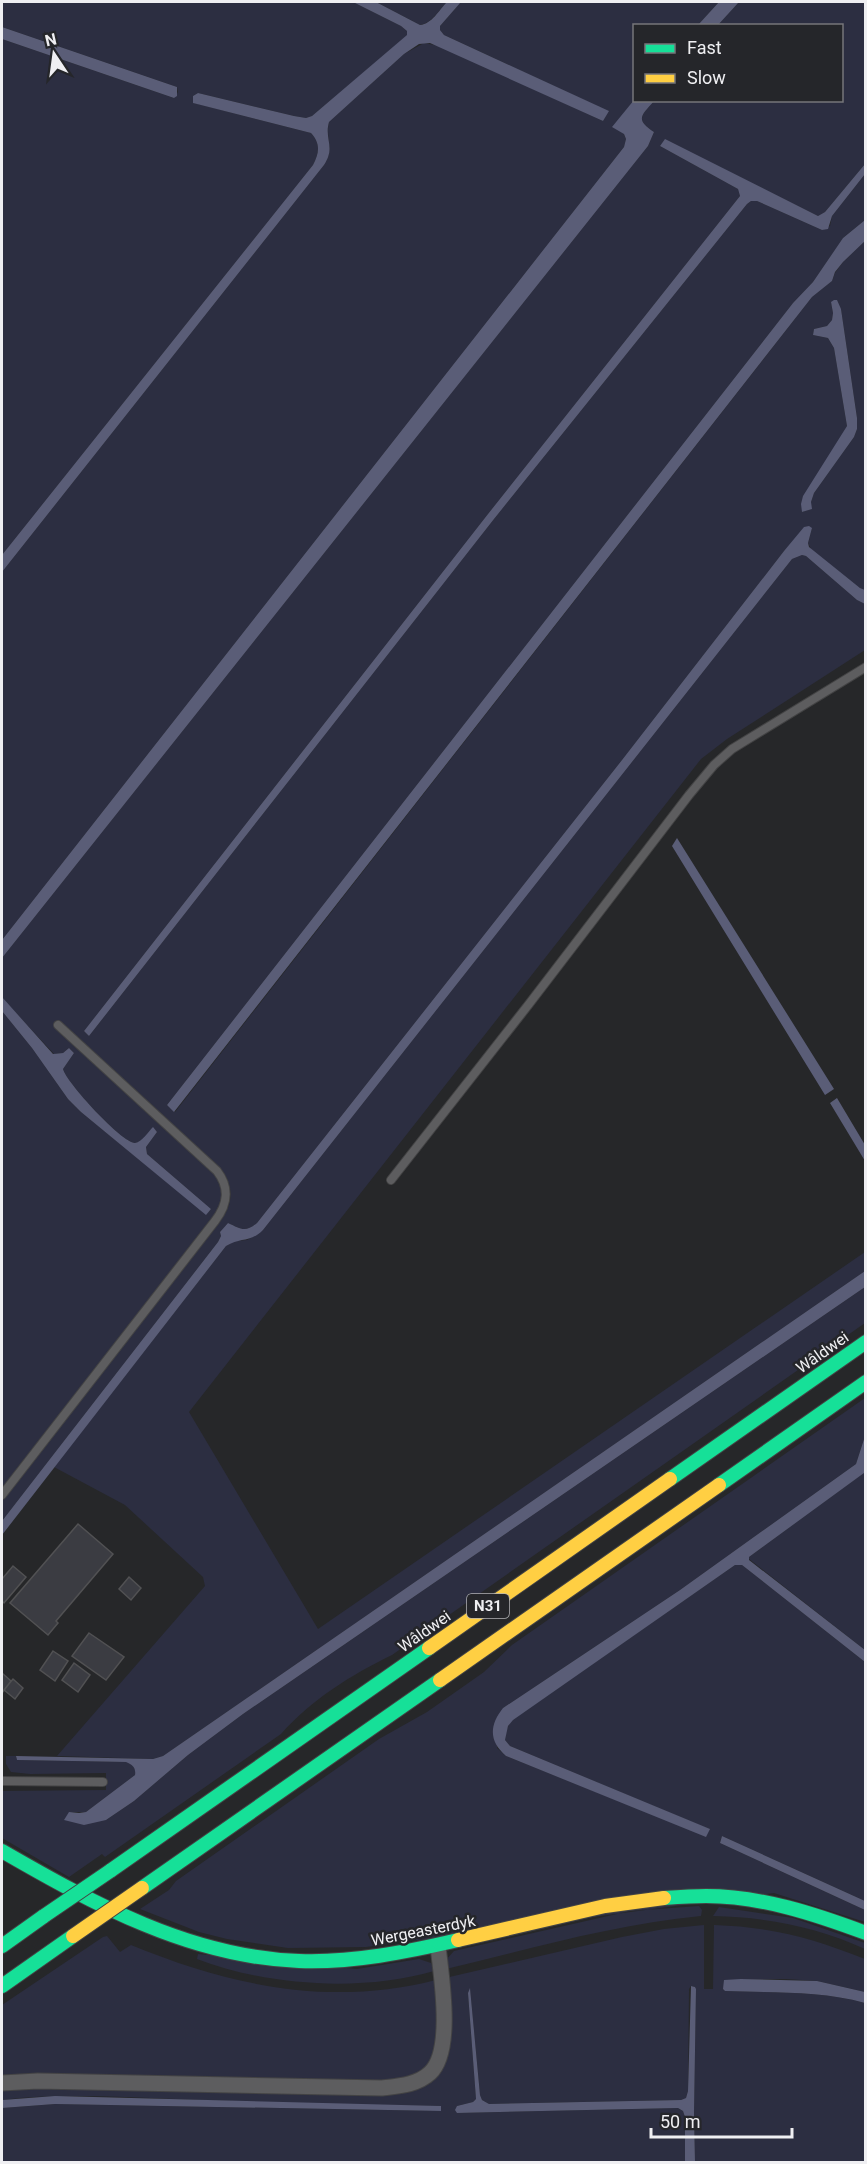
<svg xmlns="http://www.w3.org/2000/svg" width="867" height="2164" font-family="Roboto,sans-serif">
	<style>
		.green { fill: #2c2e41; fill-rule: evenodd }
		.water { fill: #5a5d77 }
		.building { fill: #3b3c42; stroke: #515153; stroke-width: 1.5 }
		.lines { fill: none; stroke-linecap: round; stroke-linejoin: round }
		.lane-casing { stroke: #434344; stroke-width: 10 }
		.street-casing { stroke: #434344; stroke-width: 17 }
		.fast-casing { stroke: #434344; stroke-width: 16 }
		.slow-casing { stroke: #434344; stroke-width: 16 }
		.lane { stroke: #5d5d5f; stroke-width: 8 }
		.street { stroke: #5d5d5f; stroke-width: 15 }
		.fast { stroke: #16e098; stroke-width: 14 }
		.slow { stroke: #ffcf43; stroke-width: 14 }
		.fast-bridge-casing { stroke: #434344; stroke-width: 16; stroke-linecap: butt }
		.slow-bridge-casing { stroke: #434344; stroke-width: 16; stroke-linecap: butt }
		.fast-bridge { stroke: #16e098; stroke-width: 14 }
		.slow-bridge { stroke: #ffcf43; stroke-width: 14 }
		.labels { text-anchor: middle; stroke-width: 5; stroke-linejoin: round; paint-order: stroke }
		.shield { fill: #25262a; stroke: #b2b3b6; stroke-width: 1.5 }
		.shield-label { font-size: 15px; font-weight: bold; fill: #efeff2 }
		.street-label { font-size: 16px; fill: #efeff2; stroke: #25262a }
	</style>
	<rect width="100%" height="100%" fill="#262729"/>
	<!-- green -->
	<path class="green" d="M2 2H353L401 26 407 31 408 35 312 116 306 118 294 116 198 93 193 96 194 103 311 133C321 144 319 153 313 165L2 555V39L174 98 178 92 177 87 2 27Z
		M376 2H447C439 10 432 23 420 25Z
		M461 2H719L698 25 634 26V100L618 121 626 139 624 147 2 940V572L324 165C335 148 325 139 329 122L404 54 424 43 440 46 603 121 608 111 444 35 440 30V26Z
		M739 2H865V164L825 212 818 216 665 140 660 146 738 189 740 196 488 514 84 1031 89 1036 494 519 747 204 751 201H757L822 230 830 226 832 216 865 174V220L844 237 813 282 793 303 167 1105 175 1112 812 297 832 281 835 273 843 262 865 241V590L860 588 812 551 808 543 812 528 784 551 622 760 257 1223C245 1233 241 1229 228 1223L220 1232 221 1236 218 1242 2 1521V1499L219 1223C233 1205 235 1188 221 1169L59 1022 214 1173C224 1188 224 1202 214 1217L2 1490V1011L32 1048 68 1099 81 1112 206 1214 211 1209 147 1154 146 1147 157 1132 153 1128C148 1132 142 1143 135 1143 122 1143 66 1082 63 1069L74 1053 69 1048 63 1053 54 1054 2 998V958L648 146 654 132C635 119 641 116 654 101L842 100V26L718 25ZM831 302 841 309 857 418V429L854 437 814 493 811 502V509L802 512 847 426 834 348 828 338 813 335 814 329 827 326 832 320 833 313Z
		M802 555 806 556 857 600 865 604V650L727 739 701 759 189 1412 318 1629 865 1252V1271L163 1756 153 1759 57 1756 205 1586 203 1577 125 1505 54 1467 226 1246 234 1241 247 1240 263 1230 792 559Z
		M865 1287V1323L392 1655C351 1675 312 1699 281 1734L105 1857 102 1854 69 1877 2 1838V1791L106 1790V1773L30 1774 11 1772 6 1764V1756H16L17 1760 127 1762C133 1765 136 1767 135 1775L86 1812H69L106 1820 134 1801 188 1755 243 1714Z
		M865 1398V1436L856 1464 680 1590 503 1708 497 1748 506 1756 706 1836 709 1829 510 1746 505 1740C506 1732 507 1726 512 1720L735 1565H742L865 1662V1901L722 1836 720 1843 865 1910V1922L774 1893 366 1947 288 1948 227 1939 199 1932 140 1909 169 1890 176 1881 379 1739 427 1712 484 1672 512 1645Z
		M865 1472V1650L749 1559V1557Z
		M699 1906 702 1910 701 1916C615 1924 530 1949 446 1969V1960L454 1951 630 1911Z
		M719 1907 793 1918 865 1943V1949C818 1927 766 1917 713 1916Z
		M704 1925V1989H713L714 1925C772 1927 812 1938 865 1959V1992L817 1981 786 1979H741L723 1989 725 1991C772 1993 820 1990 865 2003V2162H695L694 2114 696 1989 695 1987 691 1986 689 1989 688 2091 686 2098 681 2100 489 2104 482 2100 480 2095 470 1989 468 1993 476 2099 473 2102 457 2106V2113L678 2108 683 2111 685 2117V2162H2V2108L55 2104 441 2111V2106C352 2106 264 2102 175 2099 118 2097 59 2093 2 2100V2088L388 2092 436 2074 445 1978 622 1937 664 1929Z
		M107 1936 120 1952 131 1945C231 1986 330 2007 436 1980L438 2003 437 2051 421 2075 382 2083 2 2079V2005L103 1937Z
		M198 1954 357 1969 419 1959 431 1963 434 1971C362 1992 267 1986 197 1959Z"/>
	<!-- water -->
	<path class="water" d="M353 2H376L420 25C432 24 439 10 447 2H461L440 26V30L444 35 609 111 603 121 430 43 419 44 404 54 329 122C324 139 336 147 324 165L2 572V555L313 165C319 153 321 144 311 133L193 103V96L198 93 294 116 306 118 312 116 407 35V31L401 26Z
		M719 2H739L718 25H698Z
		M2 27 177 87V96L174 98 2 39Z
		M634 100 654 101C641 116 635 119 654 132L648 146 2 958V940L624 147 626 139 624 134 612 127Z
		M665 139 818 216 825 212 865 164V174L832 216 828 229 822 230 757 201H751L747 204 494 519 89 1036 84 1031 488 514 740 196 738 189 660 146Z
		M865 220V241L843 262 835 272 832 281 812 297 174 1112 167 1105 793 303 813 282 843 238Z
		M834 300H837L841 309 857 418V429L854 437 814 493 811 502 812 509 802 512 801 504 803 496 847 426 834 348 828 338 813 335 814 329 827 326 832 320 833 313 831 302Z
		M809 526 812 528 808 543 809 547 860 588 865 590V604L857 600 806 556 802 555 792 559 263 1230C250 1243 241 1237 226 1246L2 1535V1521L218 1242 221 1236 220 1232 228 1223C241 1229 245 1233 257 1223L622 760 784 551 804 527Z
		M677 838 834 1089 825 1095 672 846Z
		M2 997 53 1054 63 1053 69 1048 74 1053 63 1069C66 1082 122 1143 135 1143 142 1142 148 1132 153 1127L157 1132 146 1147 147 1154 211 1209 206 1215 81 1112 68 1099 32 1048 2 1011Z
		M837 1098 865 1145V1161L830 1103Z
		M865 1271V1287L243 1714 188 1755 134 1801 106 1820 84 1825 64 1820 69 1812 79 1813 86 1812 135 1775C136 1768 133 1765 126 1762L17 1760 16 1756 153 1759 163 1756Z
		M865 1436 866 1472 864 1473 749 1557V1560L865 1650V1662L742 1565H735L513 1720 508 1726 505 1740 510 1746 710 1829 706 1837 506 1756C489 1741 489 1726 503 1708L680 1590 856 1464Z
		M722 1836 865 1901V1910L720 1843Z
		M741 1979 817 1981 865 1992V2003C820 1990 772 1993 725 1991L723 1989 724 1980Z
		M691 1986 695 1987 696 1989 694 2114 695 2162H685V2117L683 2111 678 2108 457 2113 455 2110 457 2106 473 2102 476 2099 468 1993 470 1988 480 2095 482 2100 489 2104 681 2100 686 2098 688 2091Z
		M55 2096 441 2106V2111L55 2104 2 2108V2100Z"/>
	<!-- building -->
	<path class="building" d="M78 1524 113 1554 56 1621 58 1623 48 1635 10 1603Z
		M13 1566 26 1577 4 1603 2 1601V1579Z
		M129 1577 141 1588 131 1600 119 1589Z
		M89 1633 124 1657 106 1680 72 1656Z
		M53 1651 68 1661 55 1681 40 1670Z
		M74 1663 90 1675 78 1692 62 1680Z
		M2 1673 11 1681 2 1693Z
		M13 1679 23 1688 15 1699 4 1690Z"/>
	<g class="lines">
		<!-- lane casing -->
		<g class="lane-casing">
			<path id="lane" d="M391 1180 529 1004 689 795 714 765 732 749 866 667
				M2 1495 215 1221C228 1204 230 1188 217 1171L58 1025
				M2 1781 103 1782"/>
		</g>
		<!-- street casing -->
		<g class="street-casing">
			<path id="street" d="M2 2083 38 2081 382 2088C399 2086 417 2085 430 2073 454 2051 441 1975 438 1946"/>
		</g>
		<!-- fast casing -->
		<g class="fast-casing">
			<path id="fast" d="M670 1479 866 1342
				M719 1485 866 1382
				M2 1851C94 1904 190 1957 299 1961 352 1963 407 1952 458 1940
				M110 1871 429 1648
				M142 1888 440 1680
				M664 1898C678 1897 692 1896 706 1896 761 1896 815 1914 866 1933
				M2 1946 44 1916
				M2 1986 73 1936"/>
		</g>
		<!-- slow casing -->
		<g class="slow-casing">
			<path id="slow" d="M429 1648 670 1479
				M440 1680 719 1485
				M458 1940 605 1906 664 1898"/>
		</g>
		<!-- lane -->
		<use href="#lane" class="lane"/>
		<!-- street -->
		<use href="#street" class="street"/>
		<!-- fast -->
		<use href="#fast" class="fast"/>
		<!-- slow -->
		<use href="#slow" class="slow"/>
		<!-- fast-bridge casing -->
		<g class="fast-bridge-casing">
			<path id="fast-bridge" d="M44 1916 110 1871"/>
		</g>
		<!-- slow-bridge casing -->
		<g class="slow-bridge-casing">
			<path id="slow-bridge" d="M73 1936 142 1888"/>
		</g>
		<!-- fast-bridge -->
		<use href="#fast-bridge" class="fast-bridge"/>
		<!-- slow-bridge -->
		<use href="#slow-bridge" class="slow-bridge"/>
	</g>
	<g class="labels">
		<!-- shield labels -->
		<rect class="shield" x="467" y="1594" width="42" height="24" rx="4.5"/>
		<g class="shield-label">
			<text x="488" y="1611">N31</text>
		</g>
		<!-- street labels -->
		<g class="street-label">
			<text transform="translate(822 1352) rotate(-35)" y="6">Wâldwei</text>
			<text transform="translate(424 1631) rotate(-35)" y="6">Wâldwei</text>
			<text transform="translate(423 1930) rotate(-11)" y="6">Wergeasterdyk</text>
		</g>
	</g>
	<!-- border -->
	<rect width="867" height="2164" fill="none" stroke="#efeff2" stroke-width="6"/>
	<!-- legend -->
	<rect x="633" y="24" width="210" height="78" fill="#25262a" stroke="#76767a" stroke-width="1.5"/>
	<rect x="645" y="44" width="30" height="9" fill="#16e098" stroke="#76767a" stroke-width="1.5"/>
	<text x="687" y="54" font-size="18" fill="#efeff2">Fast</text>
	<rect x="645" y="74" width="30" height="9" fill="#ffcf43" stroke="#76767a" stroke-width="1.5"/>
	<text x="687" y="84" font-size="18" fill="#efeff2">Slow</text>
	<!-- north arrow -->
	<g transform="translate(54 54) rotate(347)" stroke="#25262a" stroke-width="4.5" paint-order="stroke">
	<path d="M0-4.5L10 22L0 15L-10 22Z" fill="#efeff2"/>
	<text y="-9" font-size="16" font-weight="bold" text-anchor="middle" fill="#efeff2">N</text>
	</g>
	<!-- scale -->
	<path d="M651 2128v9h141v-9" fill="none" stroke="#efeff2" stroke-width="3"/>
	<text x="660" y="2128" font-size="18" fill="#efeff2" stroke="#25262a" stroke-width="4.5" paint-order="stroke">50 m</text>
</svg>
